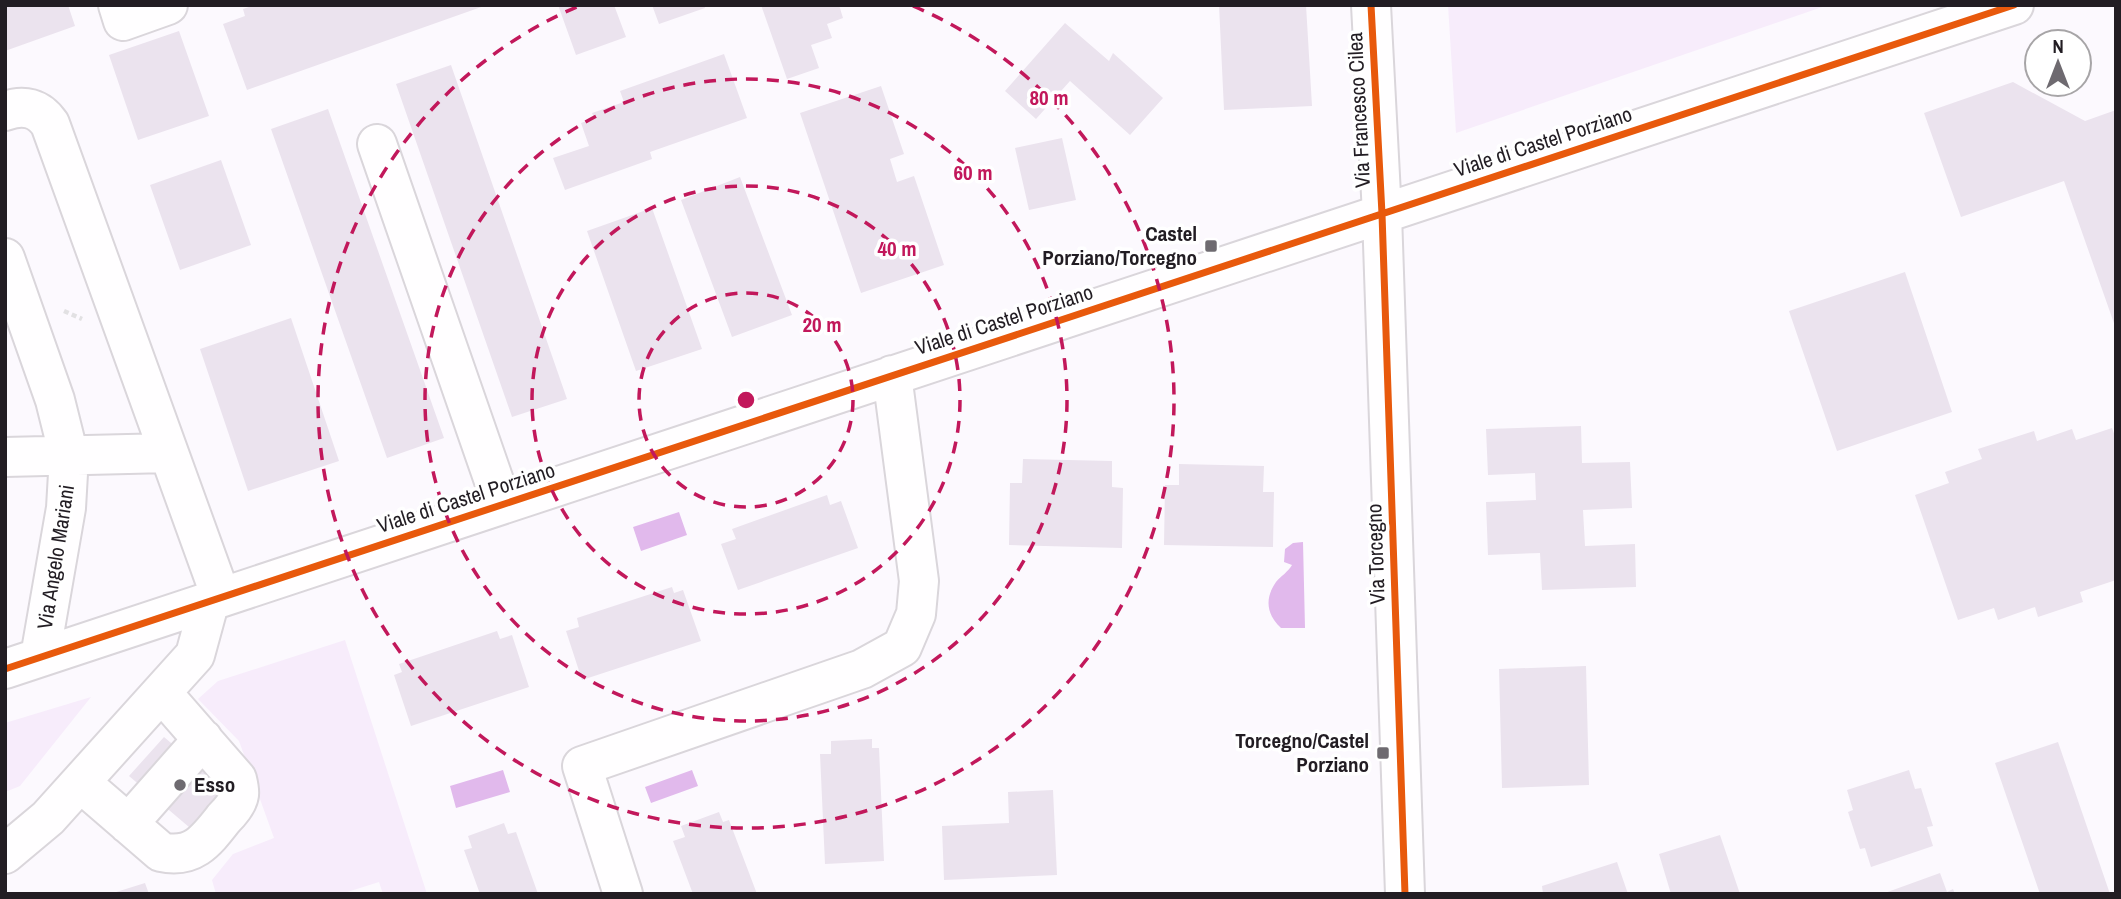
<svg xmlns="http://www.w3.org/2000/svg" width="2121" height="899" font-family="'Archivo Narrow',sans-serif">
	<style>
		.green { fill: #f7ecfb }
		.water { fill: #e1b9ec }
		.building { fill: #ebe3ee }
		.lines { fill: none; stroke-linecap: round; stroke-linejoin: round }
		.minor-casing { stroke: #dad6db; stroke-width: 42 }
		.path { stroke: #e2e1e3; stroke-width: 4.5; stroke-dasharray: 5 3.5; stroke-linecap: butt }
		.minor { stroke: #fffeff; stroke-width: 38 }
		.cycleway-casing { stroke: #fff; stroke-width: 11 }
		.cycleway { stroke: #e8590c; stroke-width: 7 }
		.ring { fill: none; stroke: #c2185b; stroke-width: 3.5; stroke-dasharray: 12 9 }
		.poi-dot { fill: #6e6a70; stroke: #fff; stroke-width: 2.5 }
		.labels { text-anchor: middle; stroke-width: 7; stroke-linejoin: round; paint-order: stroke }
		.street-label { font-size: 21px; fill: #221d23; stroke: #fff }
		.poi-label { font-size: 21px; font-weight: bold; fill: #221d23; stroke: #fff; text-anchor: end }
		.centre { fill: #c2185b; stroke: #fff; stroke-width: 3.5 }
		.ring-label { font-size: 21px; text-anchor: middle; font-weight: bold; fill: #c2185b; stroke: #fff; stroke-width: 7; stroke-linejoin: round; paint-order: stroke }
	</style>
	<rect width="100%" height="100%" fill="#fcf9fe"/>
	<!-- green -->
	<path class="green" d="M1448 5H1828L1456 133Z
		M345 640 427 894H383L379 882 341 894H216L212 880 233 854 274 838 239 741 198 699 218 681Z
		M91 697 20 786 5 792V723Z"/>
	<!-- water -->
	<path class="water" d="M679 512 687 535 641 551 633 527Z
		M1303 542 1305 628H1281C1267 615 1264 599 1276 582 1281 576 1288 572 1292 565L1284 562 1285 549 1293 543Z
		M503 770 510 792 456 808 450 786Z
		M692 770 698 786 651 803 645 787Z"/>
	<!-- building -->
	<path class="building" d="M5 5H68L75 26 5 51Z
		M255 5H484V6L247 90 223 24 245 16 243 9Z
		M558 5H614L626 37 576 55Z
		M652 5H704L705 8 659 24Z
		M761 5H839L843 18 827 24 832 38 811 45 819 68 787 79Z
		M1219 5H1306L1312 106 1224 110Z
		M1065 23 1109 61 1113 53 1163 98 1130 135 1070 81 1036 119 1005 91Z
		M179 31 209 116 138 140 109 55Z
		M724 54 747 118 650 152 652 159 565 190 553 158 589 146 581 123 594 118 592 113 624 102 620 91Z
		M451 65 567 399 512 417 396 84Z
		M2013 82 2085 121 2116 110V329L2064 181 1961 217 1924 113Z
		M881 86 904 154 890 159 897 182 914 176 944 265 861 293 800 113Z
		M328 109 444 438 387 458 271 129Z
		M1062 138 1076 200 1029 210 1015 148Z
		M221 160 251 245 180 270 150 185Z
		M740 177 792 315 732 337 681 200Z
		M652 208 702 349 636 371 587 231Z
		M1905 272 1952 412 1837 451 1789 311Z
		M291 318 339 461 248 491 200 349Z
		M1581 426 1582 463 1630 462 1632 508 1583 510 1585 546 1635 544 1636 587 1542 590 1540 553 1488 555 1486 502 1536 500 1535 473 1488 475 1486 429Z
		M2112 428 2116 439V580L2080 592 2083 602 2038 617 2035 607 1998 620 1994 608 1958 620 1915 495 1949 483 1945 472 1982 459 1978 449 2034 431 2037 441 2072 429 2076 440Z
		M1023 459 1112 461V487L1123 488 1122 548 1009 545 1010 483H1022Z
		M1179 464 1264 466 1263 492H1274L1273 547 1164 545 1165 485H1179Z
		M827 495 830 505 841 501 858 548 738 590 721 544 736 539 732 529Z
		M672 587 674 593 683 590 701 641 582 680 566 631 579 627 577 618Z
		M497 631 500 639 512 635 529 687 411 726 394 675 402 672 399 664Z
		M1586 666 1589 785 1502 788 1499 669Z
		M164 737 230 793 196 833 129 776Z
		M872 739V748H879L884 861 825 864 820 754H831V741Z
		M2058 742 2110 894H2040L1995 763Z
		M1909 770 1915 789 1921 788 1933 826 1927 827 1933 846 1871 867 1865 848 1860 849 1848 812 1853 810 1847 790Z
		M1053 790 1057 875 944 880 942 826 1009 823 1008 792Z
		M719 812 723 822 729 820 757 894H693L673 841 685 837 681 826Z
		M504 823 508 834 516 832 538 894H480L464 850 472 848 468 836Z
		M1720 835 1740 894H1671L1659 854Z
		M1617 862 1628 894H1543L1542 886Z
		M1940 873 1947 892 1953 889 1955 894H1882Z
		M145 883 149 894H113V893Z"/>
	<g class="lines">
		<!-- minor casing -->
		<g class="minor-casing">
			<path id="minor" d="M118 5 123 21 168 5
				M1371 5 1382 214 1405 894
				M5 111C24 104 39 108 50 124L221 597
				M377 144 502 504
				M5 258 55 400 69 456 66 508 40 657
				M5 457 169 453
				M5 669 2014 5
				M81 783 161 852C193 859 206 841 224 818 229 813 238 803 239 795 240 791 238 783 237 779L162 693
				M128 824 203 739
				M5 854 48 818 195 655 210 600
				M623 894 582 766 862 669 902 647 916 614 919 581 892 375"/>
		</g>
		<!-- path -->
		<path class="path" d="M64 311 82 319"/>
		<!-- minor -->
		<use href="#minor" class="minor"/>
		<!-- cycleway casing -->
		<g class="cycleway-casing">
			<path id="cycleway" d="M1371 5 1382 214 1405 894
				M5 669 2014 5"/>
		</g>
		<!-- cycleway -->
		<use href="#cycleway" class="cycleway"/>
	</g>
	<!-- distance rings -->
	<g class="ring">
		<circle cx="746" cy="400" r="107"/>
		<circle cx="746" cy="400" r="214"/>
		<circle cx="746" cy="400" r="321"/>
		<path d="M913 6A428 428 0 1 1 579 6"/>
	</g>
	<!-- markers -->
	<g class="poi-dot">
		<rect x="1204" y="239" width="14" height="14" rx="3.5"/>
		<rect x="1376" y="746" width="14" height="14" rx="3.5"/>
		<circle cx="180" cy="785" r="7"/>
	</g>
	<g class="labels">
		<!-- street labels -->
		<g class="street-label">
			<text transform="translate(1359 110) rotate(-93)" y="7">Via Francesco Cilea</text>
			<text transform="translate(1543 142) rotate(-18)" y="7">Viale di Castel Porziano</text>
			<text transform="translate(1004 320) rotate(-18)" y="7">Viale di Castel Porziano</text>
			<text transform="translate(466 498) rotate(-18)" y="7">Viale di Castel Porziano</text>
			<text transform="translate(1376 554) rotate(-92)" y="7">Via Torcegno</text>
			<text transform="translate(56 557) rotate(-81)" y="7">Via Angelo Mariani</text>
		</g>
		<!-- poi labels -->
		<g class="poi-label">
			<text x="1197" y="241">Castel<tspan x="1197" dy="24">Porziano/Torcegno</tspan></text>
			<text x="1369" y="748">Torcegno/Castel<tspan x="1369" dy="24">Porziano</tspan></text>
			<text x="194" y="792" text-anchor="start">Esso</text>
		</g>
	</g>
	<circle cx="746" cy="400" r="10" class="centre"/>
	<g class="ring-label">
		<text x="1049" y="105">80 m</text>
		<text x="973" y="180">60 m</text>
		<text x="897" y="256">40 m</text>
		<text x="822" y="332">20 m</text>
	</g>
	<!-- border -->
	<rect width="2121" height="899" fill="none" stroke="#221d23" stroke-width="14"/>
	<!-- north arrow -->
	<g transform="translate(2058 63)"><circle r="33" fill="#ffffff" stroke="#a7a5a7" stroke-width="2"/>
	<path d="M0-5L12 26L0 18L-12 26Z" fill="#6e6a70"/>
	<text y="-10" font-size="19" font-weight="bold" text-anchor="middle" fill="#221d23">N</text>
	</g>
</svg>
